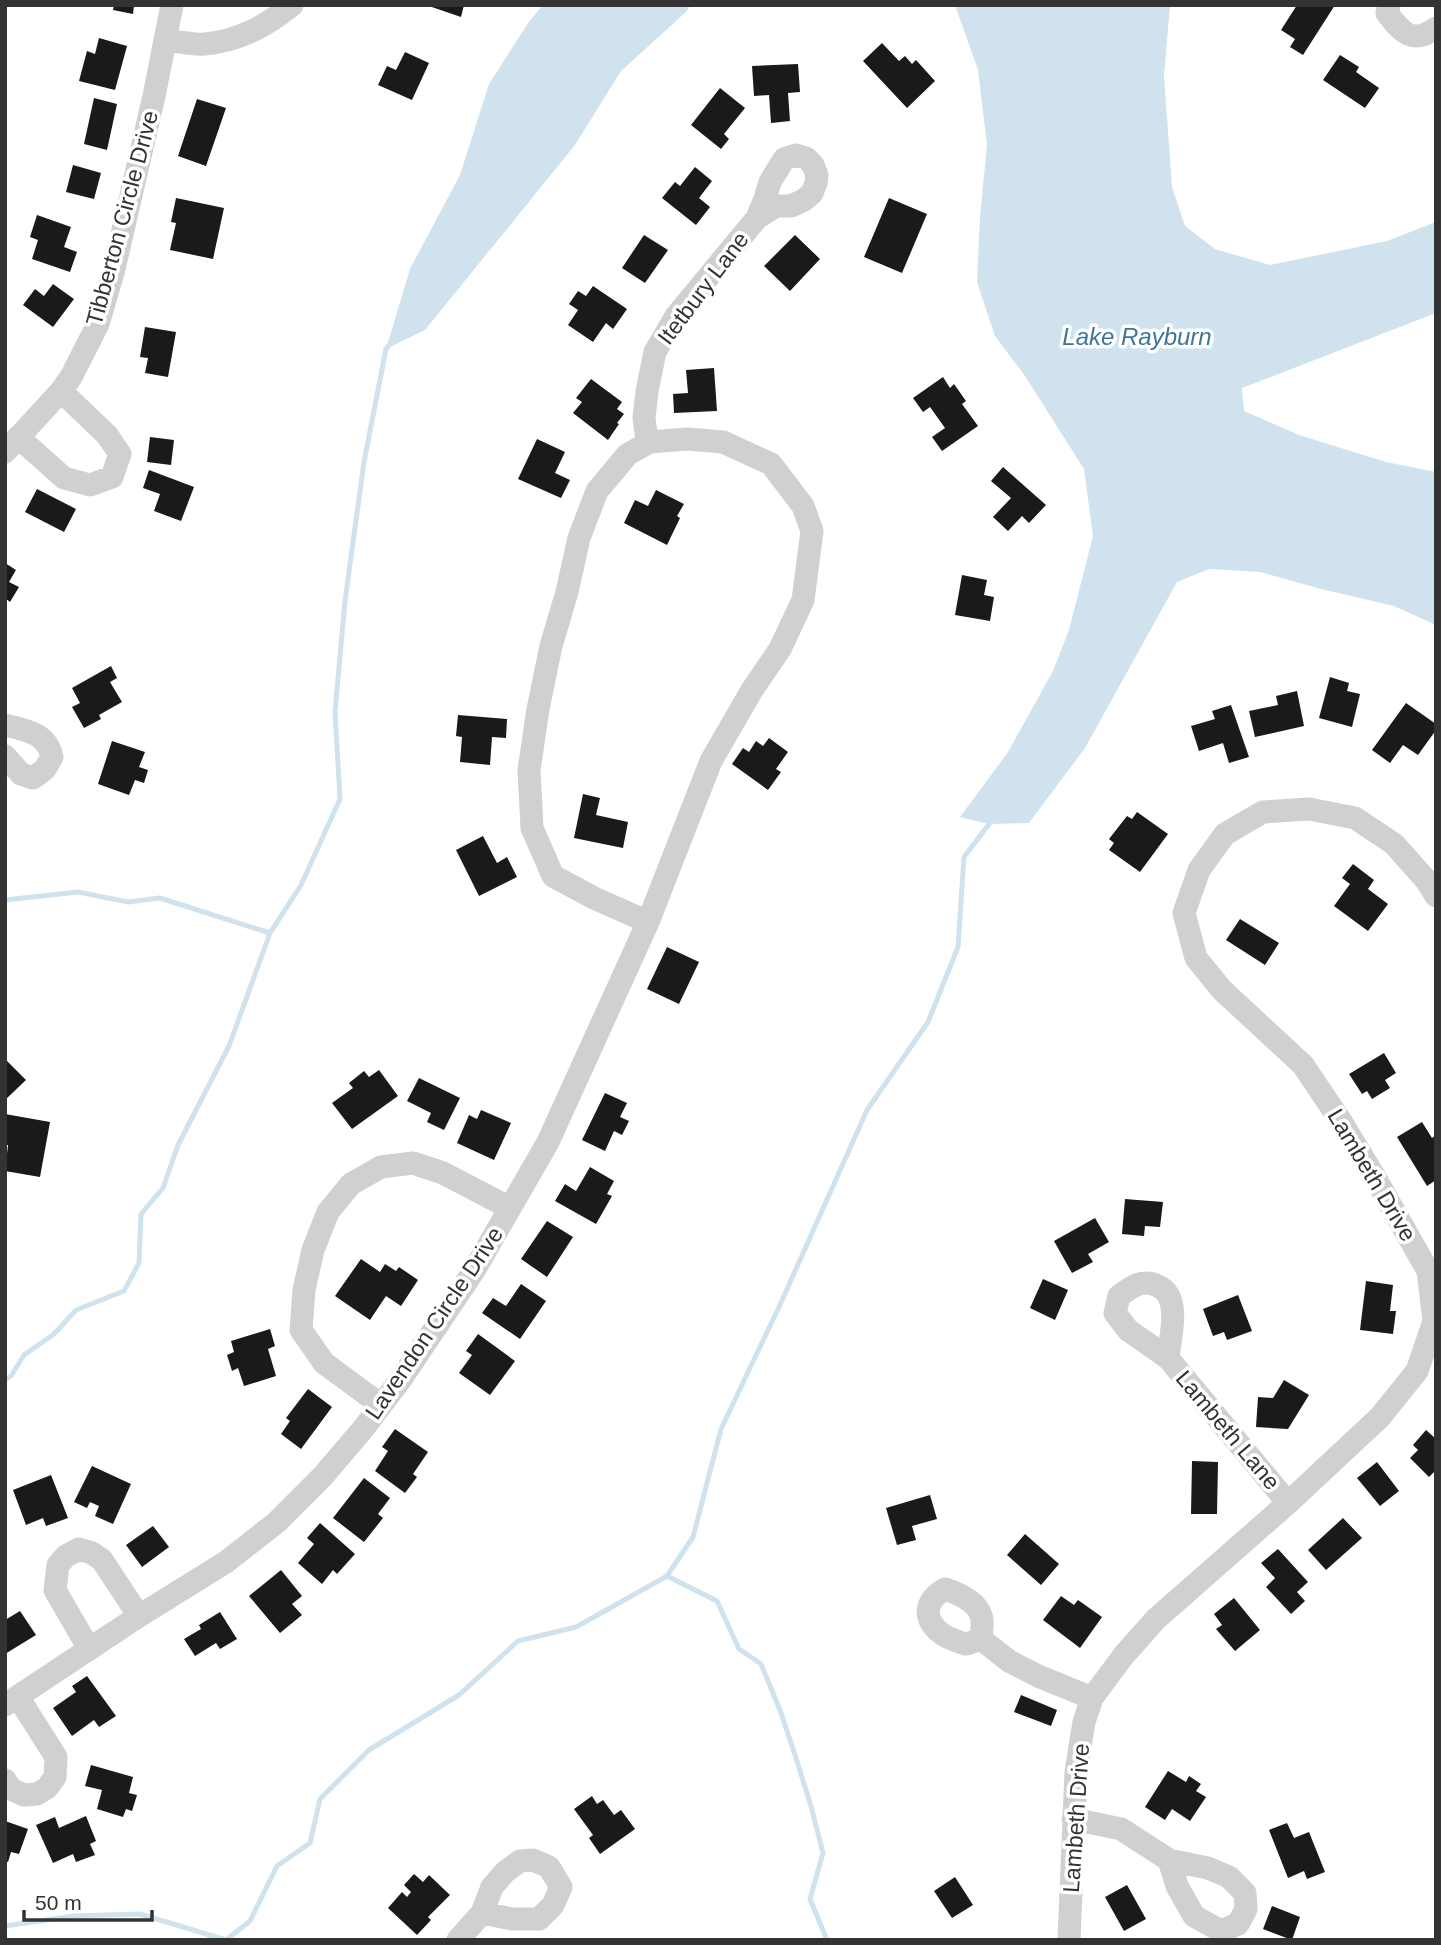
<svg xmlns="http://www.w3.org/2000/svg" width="1441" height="1945" font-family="Helvetica,sans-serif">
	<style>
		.water { fill: #cfe2ee }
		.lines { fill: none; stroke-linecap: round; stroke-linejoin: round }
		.stream { stroke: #cfe2ee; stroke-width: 5 }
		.building { fill: #1a1a1a }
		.minor { stroke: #d0d0d0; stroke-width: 23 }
		.labels { text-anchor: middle; stroke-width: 7; stroke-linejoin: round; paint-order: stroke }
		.street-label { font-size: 23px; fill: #333; stroke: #fff }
		.water-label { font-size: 24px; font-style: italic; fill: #3f7597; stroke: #fff }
	</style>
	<rect width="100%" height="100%" fill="#fff"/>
	<!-- water -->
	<path class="water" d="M543 5H690L687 11 621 71 575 145 425 330 386 349 410 269 460 175 489 84 528 23Z
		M955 5H1170L1164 76 1172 187 1185 226 1215 249 1270 265 1387 241 1436 222V313L1242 388 1244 411 1299 435 1386 462 1436 472V625L1394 606 1321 589 1260 572 1209 569 1177 582 1085 748 1029 823 989 824 960 817 1008 752 1053 671 1069 630 1093 536 1084 469 1025 376 995 336 977 282 980 217 987 145 978 70Z"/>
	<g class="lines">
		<!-- stream -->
		<path class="stream" d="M5 900 78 892 128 902 160 898 270 933
			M5 1380 11 1376 24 1355 54 1334 76 1310 124 1291 139 1263 141 1214 163 1188 178 1145 229 1046 270 933 301 885 340 799 335 712 345 601 364 462 386 349 389 345
			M667 1576 717 1601 739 1649 761 1664 780 1710 796 1758 811 1806 823 1853 810 1899 827 1940
			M5 1926 74 1916 140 1914 226 1940
			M226 1940 250 1921 277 1866 310 1843 320 1799 369 1750 459 1695 518 1641 576 1627 667 1576 693 1537 721 1429 779 1307 867 1110 928 1022 958 947 964 857 993 819"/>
	</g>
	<!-- building -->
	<path class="building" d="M114 5H134L133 14 113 10Z
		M426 5H464L461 17Z
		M1297 5H1335L1303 55 1290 47 1295 39 1281 30Z
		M99 38 127 46 115 90 79 81 87 51 95 54Z
		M882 43 899 61 905 56 912 64 916 60 935 81 907 108 863 61Z
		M405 52 429 63 412 100 378 85 387 66 396 70Z
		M1340 55 1359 67 1356 72 1379 88 1365 108 1323 80Z
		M798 64 800 92 788 93 790 121 771 123 769 95 754 96 752 66Z
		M720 88 745 108 724 134 729 139 721 149 691 125Z
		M94 98 117 104 107 150 84 144Z
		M197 99 226 108 206 166 178 156Z
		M73 165 101 173 94 199 66 192Z
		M695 167 712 181 699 198 710 207 696 225 662 198 675 182 680 186Z
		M176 198 224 208 213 259 170 250 176 223 171 222Z
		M889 198 927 214 902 273 864 257Z
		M37 215 71 227 64 247 77 252 70 272 32 259 38 240 30 237Z
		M644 235 668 250 645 283 622 268Z
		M795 235 820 259 790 291 764 266Z
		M53 284 74 299 53 327 23 305 35 289 44 296Z
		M593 286 627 309 613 329 606 323 593 342 568 325 578 310 569 304 578 291 586 296Z
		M145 327 176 332 168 377 145 373 148 358 140 357Z
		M714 368 717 411 674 413 673 394 688 393 686 370Z
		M943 377 950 388 954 384 966 401 962 404 978 426 942 451 932 437 945 428 930 407 923 412 913 398Z
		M591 379 622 402 617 409 624 414 617 423 619 424 608 440 573 413 582 402 576 398Z
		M150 437 174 440 171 465 147 462Z
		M537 439 565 452 555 473 570 480 561 498 518 479Z
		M1003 467 1046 505 1029 523 1022 516 1008 531 993 517 1011 498 991 481Z
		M149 470 194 487 181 521 154 511 160 494 143 488Z
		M37 489 76 509 64 532 25 512Z
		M656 490 684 504 677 516 680 518 667 545 624 523 635 500 648 506Z
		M5 563 16 570 9 582 19 587 10 602 5 598Z
		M962 575 987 580 984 595 994 597 990 621 955 615Z
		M111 666 117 678 110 682 122 702 99 715 101 719 84 728 72 707 80 703 72 688Z
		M1330 677 1349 683 1347 691 1360 694 1352 727 1319 718Z
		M1297 691 1304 726 1255 737 1249 711 1278 705 1276 696Z
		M1406 703 1436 724V730L1418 755 1403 745 1390 763 1372 750Z
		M1231 705 1249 757 1229 763 1223 743 1199 751 1191 726 1215 719 1212 711Z
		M458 715 507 719 506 738 492 737 490 765 460 762 462 737 456 736Z
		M769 738 788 752 776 769 781 772 768 790 732 764 743 748 749 752 756 741 763 746Z
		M112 741 145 752 139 767 148 770 144 783 135 780 129 795 98 784Z
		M583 794 600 798 596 815 628 822 623 848 574 838Z
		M1137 812 1168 834 1140 872 1109 850 1114 843 1109 839 1127 816 1132 819Z
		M483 836 497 863 507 857 517 877 479 896 456 850Z
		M1353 864 1374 880 1368 889 1388 904 1368 931 1334 906 1350 884 1342 878Z
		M1240 919 1279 943 1265 965 1226 940Z
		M667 947 699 962 679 1004 647 989Z
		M1384 1053 1396 1073 1385 1080 1390 1088 1372 1099 1367 1091 1362 1094 1349 1074Z
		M5 1059 26 1080 5 1100Z
		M379 1070 398 1096 352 1129 332 1103 353 1088 349 1083 364 1071 369 1077Z
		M419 1078 460 1098 444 1130 427 1122 431 1113 407 1101Z
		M605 1093 627 1103 620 1117 629 1121 622 1135 614 1131 605 1151 582 1140Z
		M481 1110 511 1123 494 1160 457 1143 469 1115 477 1119Z
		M5 1114 50 1122 40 1177 5 1171 8 1145H5Z
		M1422 1122 1432 1138 1436 1135V1180L1427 1186 1397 1137Z
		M590 1167 614 1181 607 1194 612 1196 596 1224 555 1201 565 1184 576 1191Z
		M1125 1199 1163 1202 1160 1227 1145 1226 1144 1236 1122 1234Z
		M1095 1218 1109 1242 1088 1254 1093 1262 1072 1273 1054 1241Z
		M547 1221 573 1237 547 1277 521 1259Z
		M361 1259 380 1272 385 1264 396 1271 399 1267 418 1280 401 1306 386 1296 370 1320 335 1296Z
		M1043 1279 1068 1290 1055 1320 1030 1308Z
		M1366 1281 1393 1285 1390 1311H1396L1393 1334 1360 1330Z
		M521 1284 546 1301 520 1339 482 1313 493 1298 506 1306Z
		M1238 1295 1252 1331 1227 1340 1224 1332 1213 1336 1203 1309Z
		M270 1329 275 1346 268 1349 276 1376 244 1386 238 1368 232 1371 227 1355 234 1352 231 1341Z
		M478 1334 515 1361 490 1395 459 1373 472 1355 466 1351Z
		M1284 1380 1309 1395 1288 1429 1256 1427 1258 1397 1273 1398Z
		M308 1389 332 1407 301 1449 281 1434 290 1421 286 1418Z
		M395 1429 428 1452 413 1474 417 1477 405 1493 375 1471 388 1451 382 1447Z
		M1426 1430 1436 1439V1470L1429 1477 1410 1458 1418 1450 1413 1445Z
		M1192 1461 1218 1462 1217 1514H1191Z
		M1377 1462 1399 1491 1380 1506 1357 1478Z
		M92 1466 131 1484 113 1524 95 1516 99 1506 90 1502 87 1508 74 1502Z
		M51 1475 68 1518 46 1526 43 1518 26 1525 13 1490Z
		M364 1478 390 1498 378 1514 383 1518 364 1542 333 1518Z
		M930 1495 937 1519 912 1526 916 1540 897 1545 886 1508Z
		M1343 1518 1362 1538 1326 1570 1308 1550Z
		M320 1523 355 1554 337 1574 333 1570 322 1584 298 1563 314 1544 307 1538Z
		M153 1526 169 1547 142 1567 126 1545Z
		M1025 1534 1059 1564 1041 1585 1007 1555Z
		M1278 1549 1308 1582 1297 1592 1305 1601 1291 1614 1266 1587 1275 1578 1261 1563Z
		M281 1570 302 1596 292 1604 302 1615 280 1633 249 1596Z
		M1061 1596 1074 1605 1078 1600 1102 1617 1080 1648 1043 1620Z
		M1234 1598 1260 1630 1235 1651 1216 1629 1222 1625 1214 1614Z
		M20 1611 36 1635 5 1654V1620Z
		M220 1612 237 1639 220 1649 216 1643 195 1656 184 1639 201 1629 199 1625Z
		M87 1676 116 1716 99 1727 94 1720 72 1736 53 1708 76 1692 72 1686Z
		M1021 1695 1057 1710 1051 1726 1014 1712Z
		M91 1765 133 1777 129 1793 137 1795 132 1811 126 1809 123 1817 97 1809 102 1790 85 1786Z
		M1168 1771 1186 1782 1189 1776 1201 1784 1196 1791 1206 1797 1190 1821 1172 1809 1165 1820 1145 1807Z
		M592 1796 597 1804 603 1800 614 1815 621 1810 635 1829 600 1854 589 1838 593 1835 574 1809Z
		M86 1816 96 1841 90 1844 95 1855 76 1862 73 1854 53 1863 36 1825 55 1817 59 1828Z
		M5 1821 28 1829 19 1854 11 1852 8 1862 5 1861Z
		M1287 1823 1294 1838 1309 1832 1325 1872 1307 1879 1304 1871 1288 1878 1269 1830Z
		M414 1874 423 1882 429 1875 450 1895 428 1917 431 1920 417 1935 388 1908 402 1892 407 1897 411 1892 404 1885Z
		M955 1877 973 1905 952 1918 934 1891Z
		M1127 1885 1146 1919 1124 1931 1105 1897Z
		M1272 1906 1300 1917 1292 1940 1263 1929Z"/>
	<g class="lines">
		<!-- minor -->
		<path class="minor" d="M1389 5 1387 13C1402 33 1413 45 1436 28
			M166 40C179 42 193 45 205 44 239 41 266 26 292 5
			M18 437 64 478 90 485 112 477 120 454 107 435 61 391
			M650 442 646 433 644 418 647 391 655 352 676 316 757 218 776 206H791L804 200 812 193 816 183 817 175 813 165 806 158 796 155 784 159 770 182 765 199 757 218
			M5 452 61 391 71 377 98 324 114 269 154 96 172 5
			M5 725C26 730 47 733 52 757L45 769 33 778 21 774 5 756
			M1168 1358 1128 1330 1115 1313 1119 1296C1131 1287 1143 1278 1158 1286 1182 1297 1170 1337 1168 1358L1288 1503
			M381 1405 324 1363 301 1330 304 1290 313 1250 328 1212 351 1184 381 1167 413 1163 443 1173 510 1208
			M981 1639C976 1640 969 1644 965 1644 961 1643 958 1641 954 1640 927 1630 917 1605 945 1589 960 1594 981 1603 982 1621 983 1626 981 1633 981 1639L1009 1661 1038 1676 1092 1698
			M89 1649 55 1590 58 1565 66 1556 79 1549 92 1553 102 1560 139 1616
			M5 1705 139 1616 226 1562 277 1522 322 1477 363 1429 401 1379 475 1269 510 1208 548 1142 648 922 711 761 752 690 780 649 803 600 812 531 803 506 771 464 723 442 687 439 650 442 628 454 597 491 579 538 567 592 551 646 538 709 529 770 532 828 553 876 594 898 648 922
			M5 1780 11 1789 24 1795 37 1794 47 1788 55 1777 56 1757 18 1697
			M1073 1819 1121 1829 1169 1860 1177 1886 1194 1916 1221 1931 1238 1924 1246 1909 1245 1893 1229 1877 1208 1868 1169 1860
			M458 1940 482 1913 492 1887 505 1872 520 1861 533 1860 549 1867 561 1887 553 1905 539 1919H512L482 1913
			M1069 1940 1076 1772 1084 1722 1092 1698 1124 1655 1156 1619 1288 1503 1380 1417 1417 1371 1434 1321 1428 1271 1373 1174 1342 1123 1303 1065 1222 990 1196 958 1184 913 1199 870 1225 834 1263 812 1309 809 1355 818 1394 844 1426 880 1436 896"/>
	</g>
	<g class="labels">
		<!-- street labels -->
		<g class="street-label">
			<text transform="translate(122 218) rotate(-75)" y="8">Tibberton Circle Drive</text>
			<text transform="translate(703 288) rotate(-53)" y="8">Itetbury Lane</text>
			<text transform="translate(1372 1175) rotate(59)" y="8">Lambeth Drive</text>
			<text transform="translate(434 1323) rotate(-56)" y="8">Lavendon Circle Drive</text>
			<text transform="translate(1228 1430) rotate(50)" y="8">Lambeth Lane</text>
			<text transform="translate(1076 1818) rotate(-86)" y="8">Lambeth Drive</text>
		</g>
		<!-- water labels -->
		<g class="water-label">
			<text x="1137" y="345">Lake Rayburn</text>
		</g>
	</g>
	<!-- border -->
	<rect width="1441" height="1945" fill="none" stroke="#333333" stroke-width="14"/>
	<!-- scale -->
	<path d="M24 1910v10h128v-10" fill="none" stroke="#333333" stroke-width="3.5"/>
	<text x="35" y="1910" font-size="21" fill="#333333" stroke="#ffffff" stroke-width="5" paint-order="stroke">50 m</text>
</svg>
